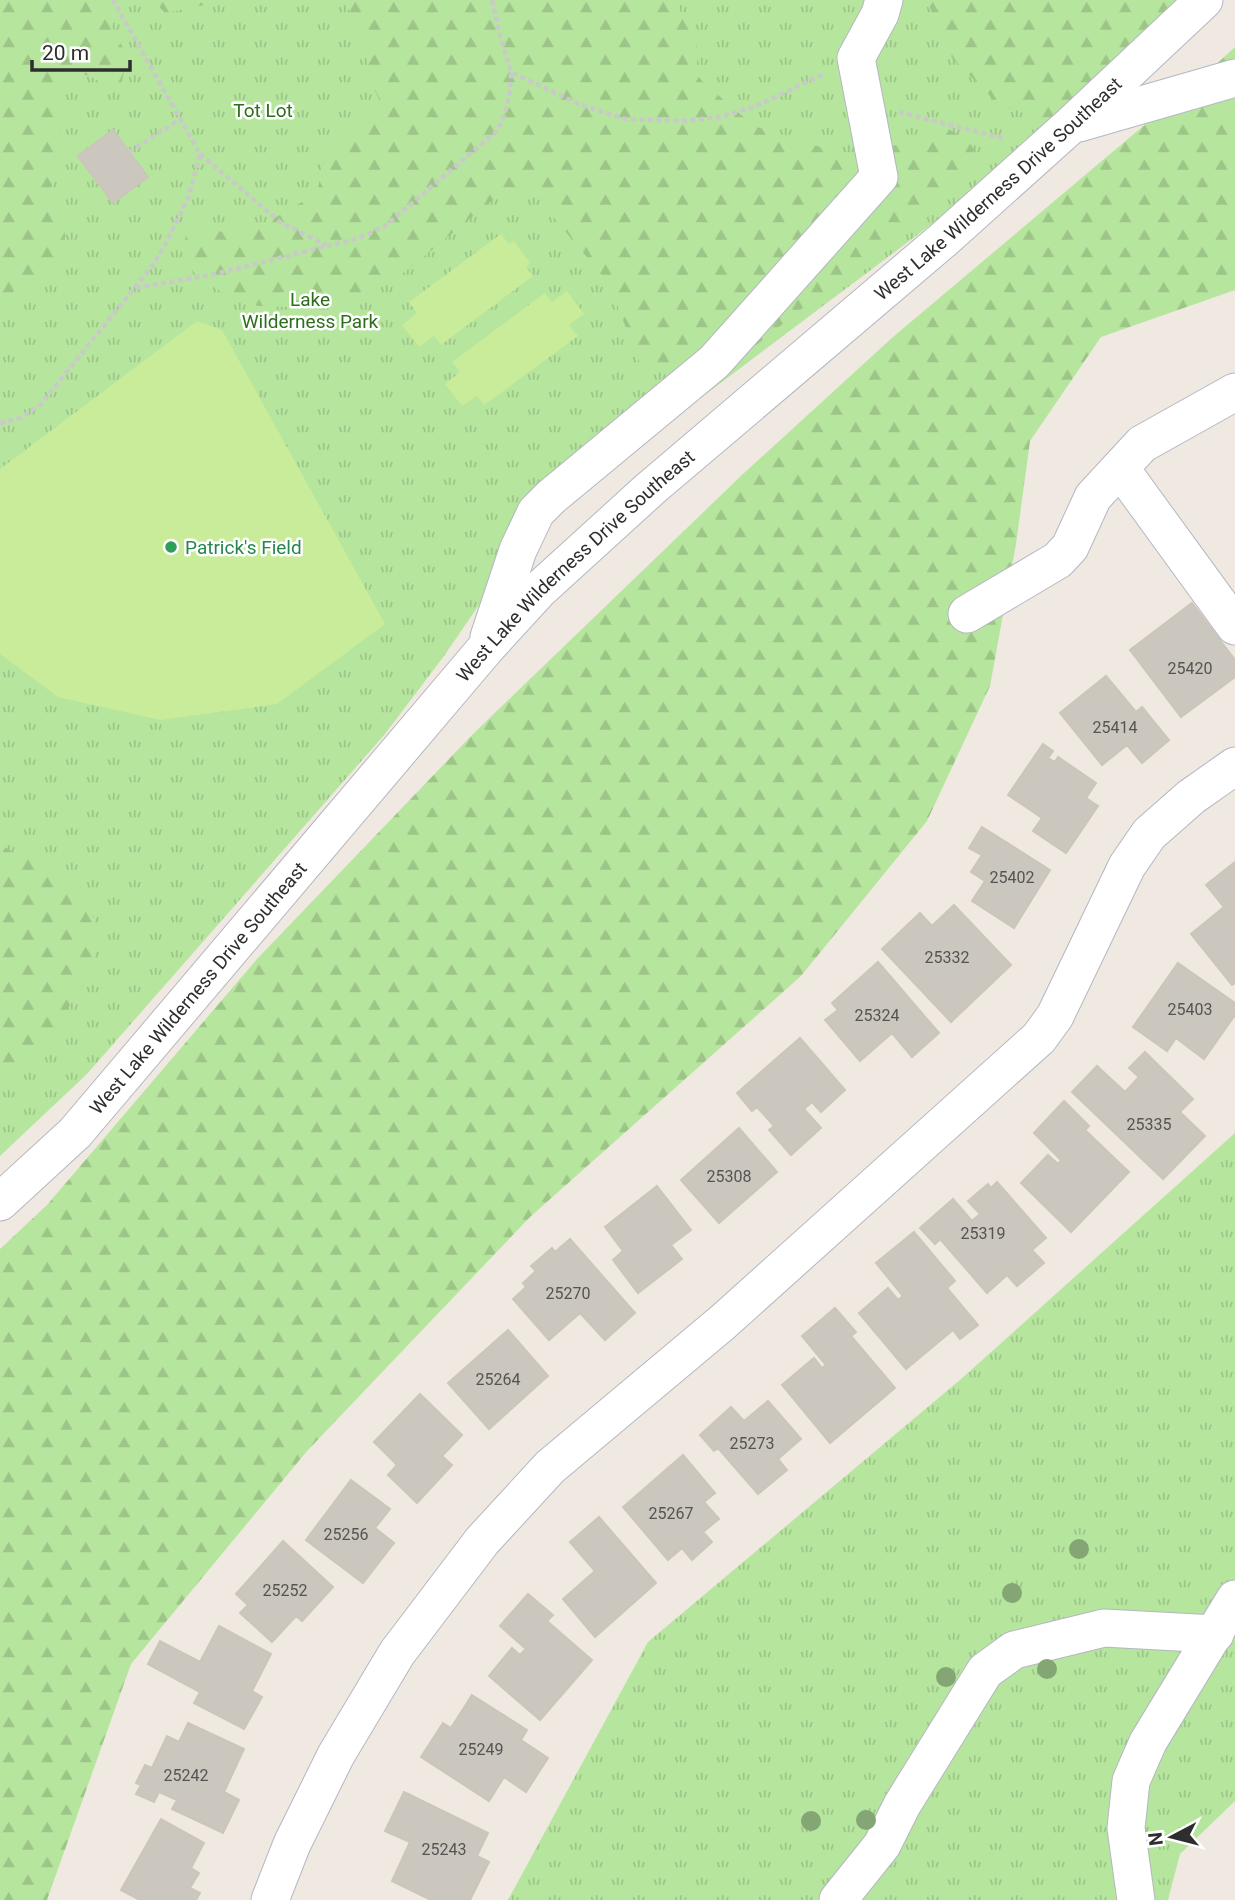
<svg xmlns="http://www.w3.org/2000/svg" width="1235" height="1900" font-family="Roboto,sans-serif">
	<style>
		.grass { fill: url(#grass-tufts) }
		.forest { fill: url(#forest-firs) }
		.pitch { fill: #c9ec9a }
		.building { fill: #cbc7bf; stroke: #cbc5ba; stroke-width: 2 }
		.lines { fill: none; stroke-linecap: round; stroke-linejoin: round }
		.minor-casing { stroke: #b4b7c1; stroke-width: 39 }
		.path { stroke: #c9c9c9; stroke-width: 4.5; stroke-dasharray: 5 3.5; stroke-linecap: butt }
		.minor { stroke: #fff; stroke-width: 37 }
		.tree { fill: #84a574 }
		.leisure-dot { fill: #2e9e5b; stroke: #fff; stroke-width: 2.5 }
		.labels { text-anchor: middle; stroke-width: 5; stroke-linejoin: round; paint-order: stroke }
		.number-label { font-size: 16px; fill: #555452 }
		.park-label { font-size: 19px; fill: #2c6e1b; stroke: #fff }
		.street-label { font-size: 19px; fill: #2e2e2e; stroke: #fff }
		.leisure-label { font-size: 19px; fill: #27864d; stroke: #fff; text-anchor: start }
	</style>
	<defs>
		<pattern id="grass-tufts" width="24" height="20" patternUnits="userSpaceOnUse" patternTransform="scale(1.75)"><rect width="24" height="20" fill="#b6e59e"/><path d="M3 7l-1-3M5 7V3M7 7l1-3M15 17l-1-3M17 17v-4M19 17l1-3" fill="none" stroke="#9dc588"/></pattern>
		<pattern id="forest-firs" width="22" height="20" patternUnits="userSpaceOnUse" patternTransform="scale(1.75)"><rect width="22" height="20" fill="#b6e59e"/><path d="M5 1l3.5 6h-7zM16 11l3.5 6h-7z" fill="#9dc588"/></pattern>
	</defs>
	<rect width="100%" height="100%" fill="#efe9e1"/>
	<!-- grass -->
	<path class="grass" d="M0 0H1176L969 196 536 522 444 656 385 734 87 1074 0 1156Z
		M1235 1133V1801L1180 1854 1168 1900H508L648 1642 960 1380Z"/>
	<!-- forest -->
	<path class="forest" d="M0 0H98L124 50V73L121 84C96 91 90 62 63 80 58 105 63 131 60 156 58 167 50 176 52 187 55 206 69 224 64 245 60 258 51 272 37 276 30 279 24 279 18 285 9 294 5 307 0 318Z
		M153 0H229L165 13Z
		M345 0H672L697 34V75L704 83 754 126 820 147 847 163 945 127 967 140 974 149 969 175 729 367 693 363 660 369 640 364 609 284 537 197 529 190 519 187 500 194 405 272 355 296 289 307 258 306 225 294 198 278 182 257 186 234 205 230 235 233 254 230 302 202 318 188 326 151 332 143 361 128 376 109 379 99 370 81 365 51Z
		M927 0H1176L1057 122 1034 117 996 103 983 88 954 61 944 43Z
		M1235 47V290L1101 337 1030 441 1016 544 990 686 927 821 801 976 530 1217 307 1451 131 1664 47 1900H0V1249L47 1205 257 959 473 734 743 474 893 337 1211 69Z
		M0 844 21 857 41 861 76 881 87 897 99 935 91 974 34 1059 0 1094Z"/>
	<!-- pitch -->
	<path class="pitch" d="M501 234 509 244 514 241 530 263 526 267 533 276 441 345 434 336 419 347 402 325 417 313 409 302Z
		M567 291 584 314 569 325 578 336 484 405 477 396 462 406 445 384 460 372 452 362 545 293 552 302Z
		M197 321 222 330 385 624 277 704 161 720 58 697 0 654V469Z"/>
	<!-- building -->
	<path class="building" d="M113 130 148 177 113 203 78 156Z
		M1192 603 1235 660V677L1181 717 1130 650Z
		M1106 676 1136 712 1142 707 1169 740 1142 763 1127 745 1102 765 1060 713Z
		M1043 744 1053 751 1048 758 1055 762 1058 757 1096 783 1086 798 1098 806 1066 853 1033 831 1042 818 1008 795Z
		M982 827 1050 870 1014 928 972 901 985 881 971 872 982 855 969 848Z
		M1235 862V983L1232 985 1191 934 1224 907 1206 885Z
		M954 905 1011 965 951 1022 882 949 920 913 932 926Z
		M878 962 939 1033 912 1057 892 1033 860 1061 825 1020 838 1010 832 1003Z
		M1178 963 1235 1003V1015L1204 1059 1176 1038 1167 1051 1133 1027Z
		M800 1038 845 1090 821 1112 812 1102 804 1109 821 1128 791 1155 769 1130 774 1126 757 1107 752 1111 737 1093Z
		M1145 1052 1193 1099 1180 1112 1205 1136 1163 1179 1072 1092 1097 1066 1125 1092 1139 1077 1129 1068Z
		M1064 1101 1089 1126 1085 1130 1129 1172 1071 1232 1021 1183 1048 1155 1058 1164 1061 1160 1034 1133Z
		M739 1128 777 1172 719 1223 681 1180Z
		M997 1182 1046 1238 1032 1250 1044 1263 1017 1286 1007 1275 987 1293 940 1239 935 1244 920 1228 953 1199 972 1221 980 1214 968 1201 988 1184 991 1188Z
		M657 1186 691 1230 671 1245 682 1259 638 1293 613 1260 623 1251 605 1227Z
		M914 1232 955 1281 947 1288 978 1325 960 1339 953 1330 906 1369 859 1313 888 1288 898 1300 903 1296 876 1263Z
		M570 1239 635 1313 605 1340 580 1313 549 1340 513 1299 526 1287 523 1283 536 1271 531 1266 552 1248 555 1252Z
		M835 1308 856 1332 851 1336 895 1388 830 1443 782 1385 814 1358 822 1368 826 1365 802 1336Z
		M508 1330 548 1376 489 1429 448 1383Z
		M420 1394 462 1435 442 1456 452 1465 417 1503 388 1475 397 1465 374 1442Z
		M768 1401 801 1439 778 1459 787 1470 758 1494 718 1448 714 1451 700 1435 731 1407 744 1421Z
		M683 1455 715 1493 704 1502 719 1519 703 1532 712 1542 692 1560 682 1548 668 1560 623 1507Z
		M351 1480 390 1509 375 1528 394 1543 363 1583 306 1540Z
		M599 1517 656 1583 595 1637 563 1599 595 1571 570 1542Z
		M283 1541 333 1587 302 1621 296 1616 272 1642 240 1613 248 1605 236 1594Z
		M528 1594 553 1615 547 1621 592 1660 540 1720 489 1676 512 1648 520 1655 526 1649 500 1626Z
		M219 1626 271 1654 252 1691 262 1697 244 1729 194 1703 200 1692 148 1664 160 1641 200 1662Z
		M472 1695 527 1730 521 1740 548 1758 526 1792 504 1777 489 1801 421 1757 443 1723 451 1728Z
		M188 1723 244 1749 224 1792 239 1800 223 1833 172 1809 177 1800 159 1792 154 1802 136 1794 141 1785 136 1783 145 1765 152 1768 167 1736 179 1742Z
		M404 1792 488 1833 477 1856 489 1862 470 1900H431L392 1881 410 1842 385 1831Z
		M161 1819 204 1843 191 1868 199 1873 190 1888 200 1893 196 1900H140L121 1890Z"/>
	<g class="lines">
		<!-- minor casing -->
		<g class="minor-casing">
			<g id="minor">
				<path d="M1079 123 1235 78"/>
				<path d="M1120 468 1235 626"/>
				<path d="M967 614 1058 560 1070 547 1093 497 1142 444 1235 392"/>
				<path d="M489 637 518 550 536 512 551 497 714 362 879 177 856 58 880 14 884 0"/>
				<path id="s1" d="M0 1202 75 1133 486 648 539 590 650 489 943 240 1071 125 1204 0"/>
				<path d="M270 1900 292 1844 336 1755 397 1653 482 1541 550 1467 723 1322 1039 1038 1055 1016 1127 866 1149 834 1191 797 1235 766"/>
				<path d="M838 1900 882 1845 902 1805 985 1671 1014 1650 1104 1628 1215 1634"/>
				<path d="M1136 1900 1126 1828 1131 1781 1148 1742 1235 1599"/>
			</g>
		</g>
		<!-- path -->
		<path class="path" d="M492 0 499 31 511 72 581 105 625 119 683 121 719 117 754 107 824 74
			M899 112 1006 139
			M129 152 181 119
			M200 154 280 222 326 245
			M136 288 215 274 359 238 385 226 496 132C508 112 510 94 511 72
			M0 423 21 418 41 404 153 265 167 241 189 196 200 154 113 0"/>
		<!-- minor -->
		<use href="#minor" class="minor"/>
	</g>
	<!-- trees -->
	<g class="tree">
		<circle cx="1079" cy="1549" r="10"/>
		<circle cx="1012" cy="1593" r="10"/>
		<circle cx="1047" cy="1669" r="10"/>
		<circle cx="946" cy="1677" r="10"/>
		<circle cx="866" cy="1820" r="10"/>
		<circle cx="811" cy="1821" r="10"/>
	</g>
	<!-- markers -->
	<circle class="leisure-dot" cx="171" cy="547" r="7"/>
	<g class="labels">
		<!-- number labels -->
		<g class="number-label">
			<text x="1190" y="674">25420</text>
			<text x="1115" y="733">25414</text>
			<text x="1012" y="883">25402</text>
			<text x="947" y="963">25332</text>
			<text x="1190" y="1015">25403</text>
			<text x="877" y="1021">25324</text>
			<text x="1149" y="1130">25335</text>
			<text x="729" y="1182">25308</text>
			<text x="983" y="1239">25319</text>
			<text x="568" y="1299">25270</text>
			<text x="498" y="1385">25264</text>
			<text x="752" y="1449">25273</text>
			<text x="671" y="1519">25267</text>
			<text x="346" y="1540">25256</text>
			<text x="285" y="1596">25252</text>
			<text x="481" y="1755">25249</text>
			<text x="186" y="1781">25242</text>
			<text x="444" y="1855">25243</text>
		</g>
		<!-- park labels -->
		<g class="park-label">
			<text x="263" y="117">Tot Lot</text>
			<text x="310" y="306">Lake<tspan x="310" dy="22">Wilderness Park</tspan></text>
		</g>
		<!-- street labels -->
		<g class="street-label">
			<text dy="7" stroke="none"><textPath href="#s1" startOffset="1426">West Lake Wilderness Drive Southeast</textPath></text>
			<text dy="7" stroke="none"><textPath href="#s1" startOffset="859">West Lake Wilderness Drive Southeast</textPath></text>
			<text dy="7" stroke="none"><textPath href="#s1" startOffset="292">West Lake Wilderness Drive Southeast</textPath></text>
		</g>
		<!-- leisure labels -->
		<g class="leisure-label">
			<text x="185" y="554">Patrick's Field</text>
		</g>
	</g>
	<!-- north arrow -->
	<g transform="translate(1172 1837) rotate(263)" stroke="#ffffff" stroke-width="5" paint-order="stroke">
	<path d="M0-5L12 26L0 18L-12 26Z" fill="#2e2e2e"/>
	<text y="-10" font-size="19" font-weight="bold" text-anchor="middle" fill="#2e2e2e">N</text>
	</g>
	<!-- scale -->
	<path d="M32 60v10h98v-10" fill="none" stroke="#2e2e2e" stroke-width="3.5"/>
	<text x="42" y="60" font-size="21" fill="#2e2e2e" stroke="#ffffff" stroke-width="5" paint-order="stroke">20 m</text>
</svg>
